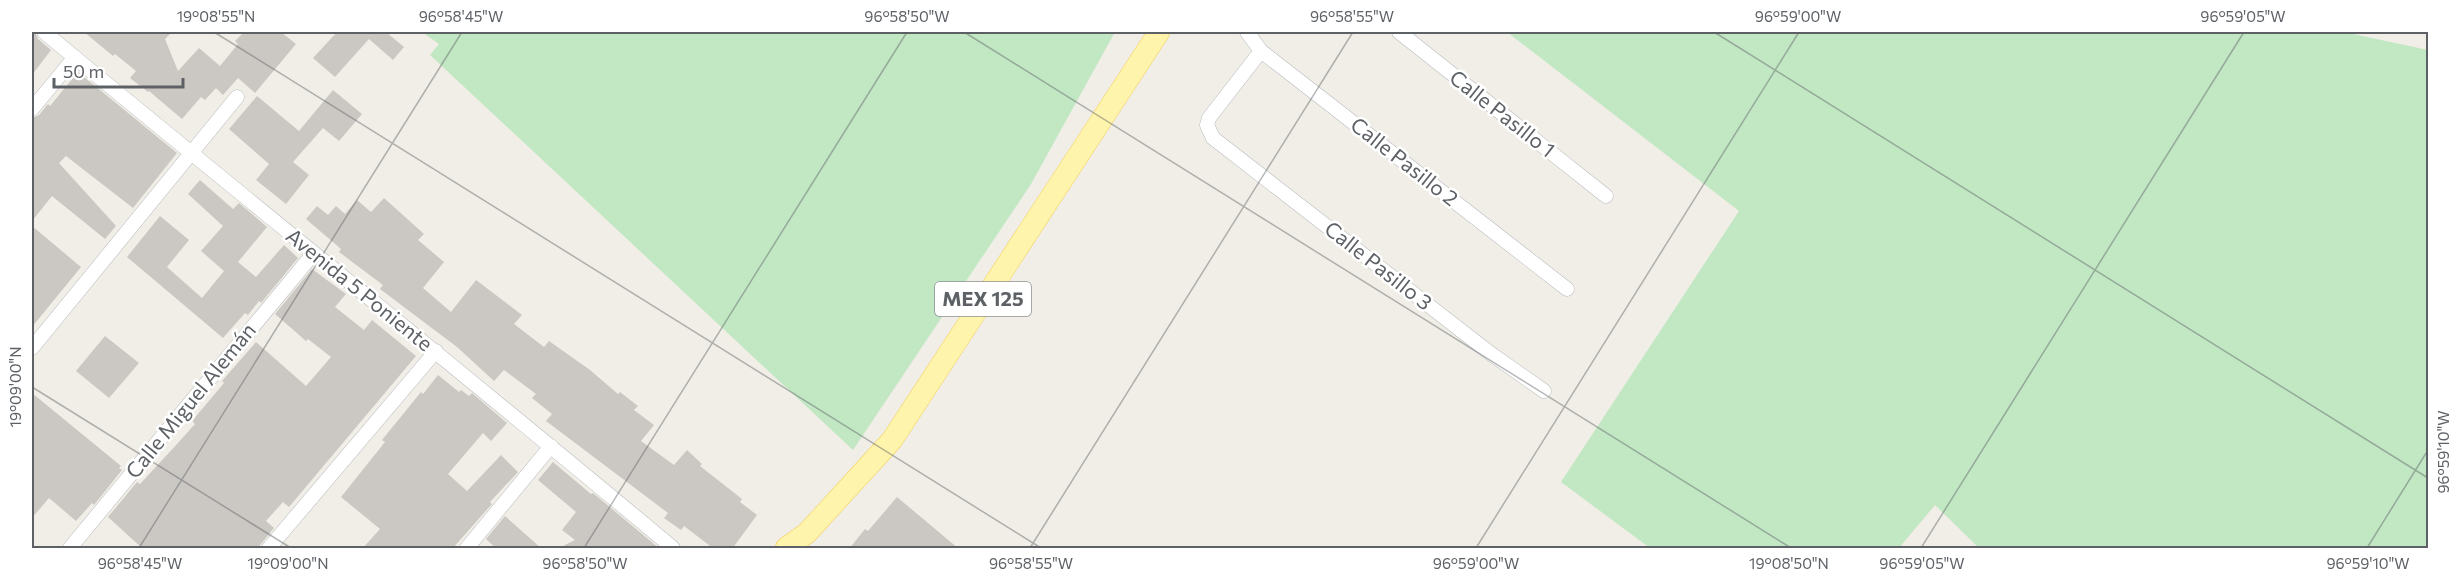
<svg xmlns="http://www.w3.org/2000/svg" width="2460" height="580" font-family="Commissioner,sans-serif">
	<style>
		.green { fill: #c2e7c3 }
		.building { fill: #cbc8c3 }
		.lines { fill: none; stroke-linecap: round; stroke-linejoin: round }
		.street-casing { stroke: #b8bbbf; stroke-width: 15 }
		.primary-casing { stroke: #f3ce5b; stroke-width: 22 }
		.street { stroke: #fff; stroke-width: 14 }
		.primary { stroke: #fff4ac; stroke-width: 21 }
		.ticks { fill: none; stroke: #5d6166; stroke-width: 1.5; stroke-opacity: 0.45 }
		.labels { text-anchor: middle; stroke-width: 5; stroke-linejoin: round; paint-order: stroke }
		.shield { fill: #fff; stroke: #8e9094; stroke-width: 1.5 }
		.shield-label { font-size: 20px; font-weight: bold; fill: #5d6166 }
		.street-label { font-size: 21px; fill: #5d6166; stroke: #fff }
		.neatline { fill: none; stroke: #5d6166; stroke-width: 2 }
		.ticks-label { font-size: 15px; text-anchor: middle; fill: #5d6166 }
	</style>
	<rect width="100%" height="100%" fill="#f0eee6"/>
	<!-- green -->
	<path class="green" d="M422 32H1115L1031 184 853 450 430 55 439 44Z
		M1507 32H2344L2428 50V548H1979L1935 505 1899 548H1650L1561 482 1739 211Z"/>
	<!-- building -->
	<path class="building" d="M32 32H35L38 39 51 50 32 75Z
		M84 32H172L165 39 178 71 199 48 220 66 238 44 235 41 244 32H281L296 44 255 93 238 78 223 95 216 88 205 100 201 97 182 119 149 91 148 92 130 78 136 71 115 54 113 56Z
		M337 32H386L404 47 393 60 369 39 335 77 313 58Z
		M78 72 177 153 133 208 66 156 59 163 116 226 105 239 52 196 32 221V118L39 115 48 104 50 106Z
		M333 90 362 114 339 141 323 128 293 162 309 175 286 204 256 180 269 164 229 129 257 96 299 131Z
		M200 180 233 209 239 203 267 227 238 262 256 277 284 245 298 258 261 303 259 301 248 315 245 313 223 338 127 257 160 216 189 240 167 267 202 298 224 271 201 251 223 226 188 194Z
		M384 198 424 234 418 240 444 262 423 288 451 312 476 280 522 315 514 324 544 347 549 341 590 370 618 394 620 392 638 406 634 410 654 425 641 441 674 465 687 450 702 464 700 466 742 499 740 502 757 515 732 549H714L684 526 681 530 664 518 668 513 546 421 552 414 532 398 536 394 504 370 494 381 457 347 380 289 383 285 339 252 341 249 306 219 317 206 328 215 336 206 345 214 357 200 371 212Z
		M32 226 81 267 32 327Z
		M312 269 346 294 335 307 364 330 372 320 416 356 289 507 283 502 266 521 274 528 257 549H143L108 517 137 482 140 484 177 444 195 424 192 421 224 383 222 381 256 342 306 386 331 357 308 339 306 341 275 314Z
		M105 336 139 363 109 398 76 371Z
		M438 375 459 392 461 390 469 396 472 393 507 423 491 441 483 433 448 474 467 491 501 455 518 472 490 502 492 504 452 549H362L380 529 341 497 385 442 382 440 421 392 423 394Z
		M32 393 121 466 119 468 122 470 94 505 92 503 76 521 49 498 32 518Z
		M553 462 591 494 593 493 660 549H557L575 540 562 530 576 512 538 480Z
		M897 497 959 549H849L865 529 868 531Z
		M505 516 542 549H497L486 539Z"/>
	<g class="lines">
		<!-- street casing -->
		<g class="street-casing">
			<path id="street" d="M44 32C253 205 465 374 673 548
				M1247 32 1261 51 1567 289
				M1399 32 1606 196
				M1261 51 1209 118 1207 125 1213 138 1490 353 1544 391
				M32 109 75 57
				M32 348 237 97
				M70 548 313 254
				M269 548 436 351
				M467 548 551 446"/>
		</g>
		<!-- primary casing -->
		<g class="primary-casing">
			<path id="primary" d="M786 548 807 533 892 440 1159 32"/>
		</g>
		<!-- street -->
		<use href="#street" class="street"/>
		<!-- primary -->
		<use href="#primary" class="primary"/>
	</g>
	<!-- ticks -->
	<path class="ticks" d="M214 32 1041 548M964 32 1791 548M1714 32 2428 478M32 387 291 548M139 548 462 32M584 548 907 32M1030 548 1353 32M1476 548 1799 32M1921 548 2244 32M2367 548 2428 450"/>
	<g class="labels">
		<!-- shield labels -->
		<rect class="shield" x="935" y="282" width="96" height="34" rx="4.5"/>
		<g class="shield-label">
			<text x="983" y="306">MEX 125</text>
		</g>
		<!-- street labels -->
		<g class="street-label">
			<text transform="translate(1502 114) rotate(38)" y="7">Calle Pasillo 1</text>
			<text transform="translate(1404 162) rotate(38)" y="7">Calle Pasillo 2</text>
			<text transform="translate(1378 266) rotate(38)" y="7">Calle Pasillo 3</text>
			<text transform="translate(359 290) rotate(39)" y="7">Avenida 5 Poniente</text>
			<text transform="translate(191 401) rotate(-51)" y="7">Calle Miguel Alemán</text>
		</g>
	</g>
	<!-- border -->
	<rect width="2460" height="580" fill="none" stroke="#ffffff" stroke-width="66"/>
	<!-- scale -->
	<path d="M54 78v9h129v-9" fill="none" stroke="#5d6166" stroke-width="3"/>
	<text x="63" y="78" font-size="18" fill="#5d6166" stroke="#ffffff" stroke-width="4.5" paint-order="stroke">50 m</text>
	<rect x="33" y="33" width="2394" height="514" class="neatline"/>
	<g class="ticks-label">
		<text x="216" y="22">19°08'55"N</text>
		<text x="461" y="22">96°58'45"W</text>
		<text x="907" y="22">96°58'50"W</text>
		<text x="1352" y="22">96°58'55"W</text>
		<text x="1798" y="22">96°59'00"W</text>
		<text x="2243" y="22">96°59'05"W</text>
		<text transform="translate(16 387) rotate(-90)" y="5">19°09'00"N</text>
		<text transform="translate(2444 452) rotate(-90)" y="5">96°59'10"W</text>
		<text x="140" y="569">96°58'45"W</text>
		<text x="288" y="569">19°09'00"N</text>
		<text x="585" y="569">96°58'50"W</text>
		<text x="1031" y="569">96°58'55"W</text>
		<text x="1476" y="569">96°59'00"W</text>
		<text x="1789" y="569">19°08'50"N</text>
		<text x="1922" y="569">96°59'05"W</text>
		<text x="2368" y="569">96°59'10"W</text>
	</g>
</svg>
